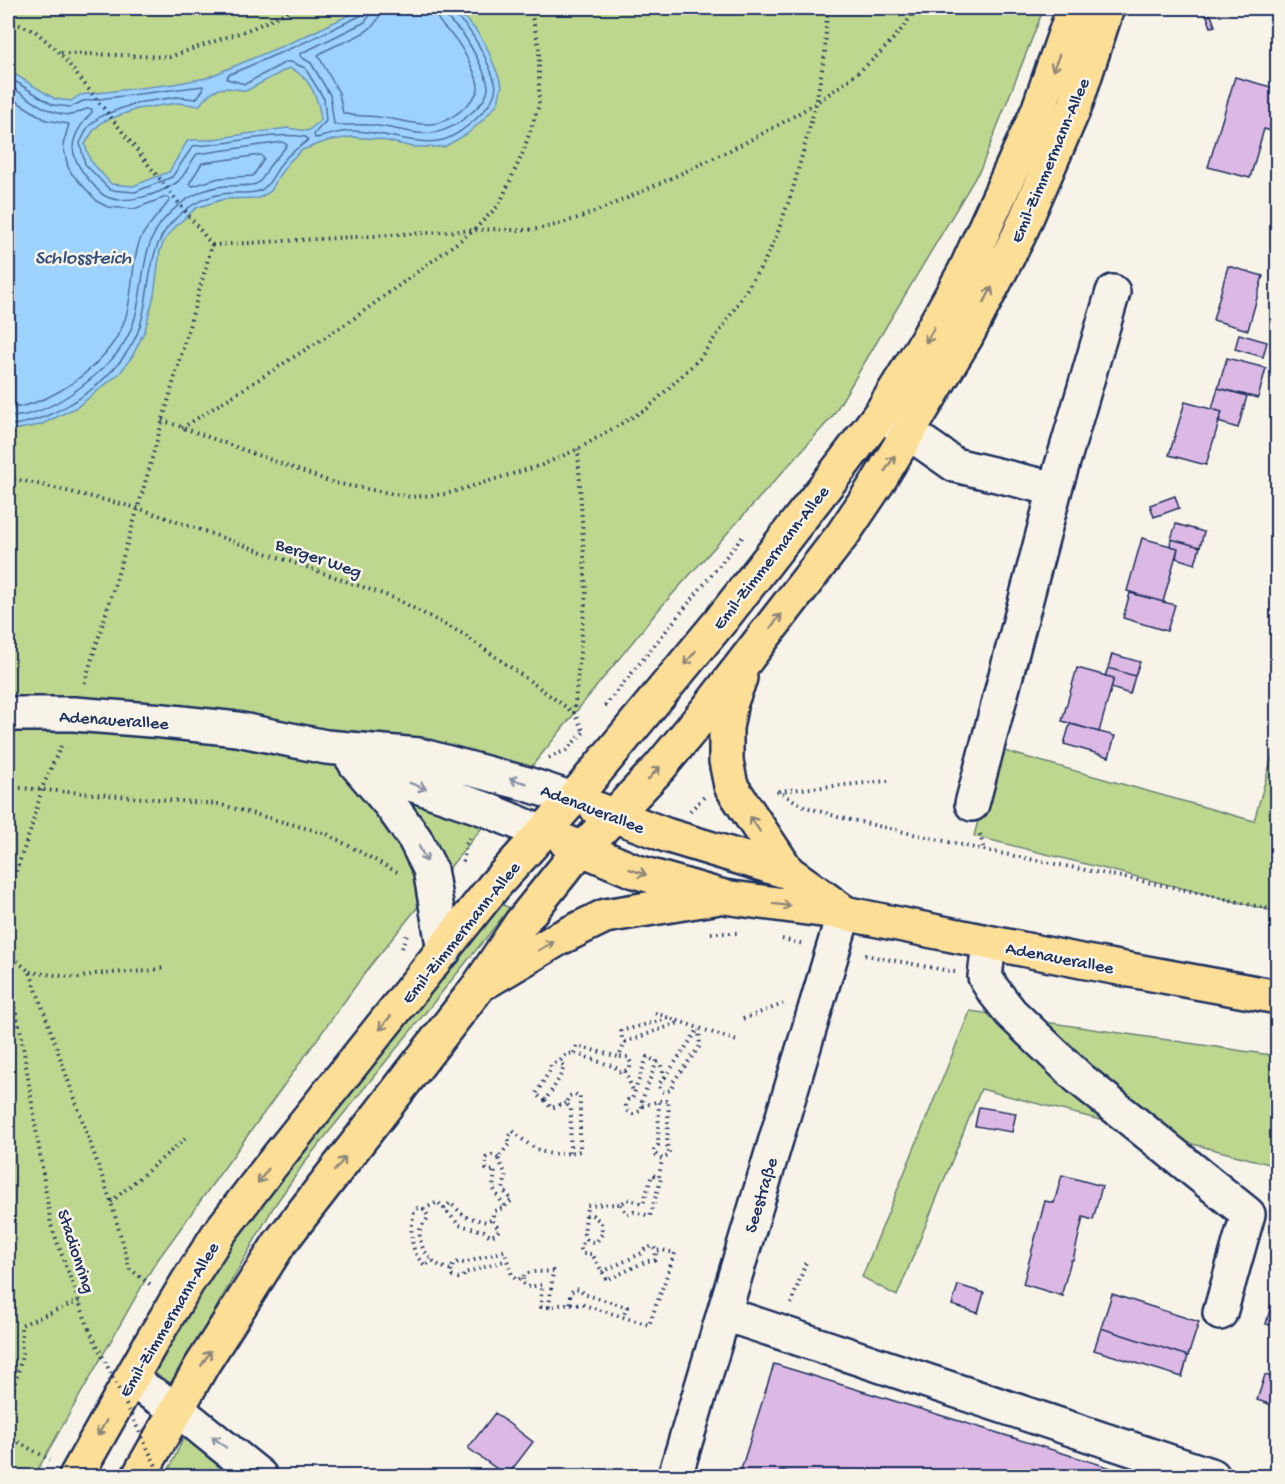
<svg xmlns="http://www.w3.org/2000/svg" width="1285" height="1484" font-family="'Gochi Hand',sans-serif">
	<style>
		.green { fill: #bdd78e; stroke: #6c8376; stroke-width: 1.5 }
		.water { fill: #9cd2fb; stroke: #6891bc; stroke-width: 1.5; fill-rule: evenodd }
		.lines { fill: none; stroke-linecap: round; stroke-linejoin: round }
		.shore { stroke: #4f709d; stroke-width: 1.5 }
		.building { fill: #dcb9e4; stroke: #1b2f5e; stroke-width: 1.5 }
		.minor-casing { stroke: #1b2f5e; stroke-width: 38 }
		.major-casing { stroke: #1b2f5e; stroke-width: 38 }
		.path { stroke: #1b2f5e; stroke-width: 4; stroke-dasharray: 1.5 4.5; stroke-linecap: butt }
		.minor { stroke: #f7f3e8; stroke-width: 33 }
		.major { stroke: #fdde96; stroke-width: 33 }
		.path-bridge { stroke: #1b2f5e; stroke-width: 4; stroke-dasharray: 1.5 4.5; stroke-linecap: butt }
		.oneway { stroke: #8c867a }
		.oneway2 { stroke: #8991a3 }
		.labels { text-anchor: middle; stroke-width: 5; stroke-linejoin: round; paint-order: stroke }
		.street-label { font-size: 18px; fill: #1b2f5e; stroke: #f7f3e8 }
		.water-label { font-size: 20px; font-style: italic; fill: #35507d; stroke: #f7f3e8 }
	</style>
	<rect width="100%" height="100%" fill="#f7f3e8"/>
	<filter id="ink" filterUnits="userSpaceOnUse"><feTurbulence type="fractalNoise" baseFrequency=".0167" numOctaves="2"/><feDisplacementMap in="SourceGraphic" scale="12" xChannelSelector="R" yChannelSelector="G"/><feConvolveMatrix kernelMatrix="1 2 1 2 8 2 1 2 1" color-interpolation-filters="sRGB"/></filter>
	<g filter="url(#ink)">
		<!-- green -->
		<path class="green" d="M8 8H1044L981 168 832 417 660 608 370 966 154 1265 34 1476H8Z
			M1277 739V912L974 836 997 749 1254 821Z
			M501 904 510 908 307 1159 273 1208 174 1382 168 1385 154 1380V1373L158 1364 215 1269 269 1194Z
			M970 1011 1277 1056V1166L981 1089 897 1296 862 1277Z
			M190 1424 254 1476H166Z"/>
		<!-- water -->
		<path class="water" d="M364 8H455L475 29 486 45 502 85 498 103 484 119 467 134 444 147H413L378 139 351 137 327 141 302 150 289 162 278 177 271 191 259 198 224 199 196 208 176 226 164 241 160 251 154 295 145 330 133 355 120 373 77 407 40 425 8 431V70L55 99 71 101 80 95 173 84 206 78 299 39ZM289 68C310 75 319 100 321 120L308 131 287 128 207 140H188L169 172 133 186 111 184 90 160 85 144 93 131 102 122 137 109 178 103 199 106C213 86 223 86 246 91Z"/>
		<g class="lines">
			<!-- shore -->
			<path class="shore" d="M364 8V12L360 16 301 44 228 75 227 79 245 84 286 62H291L305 68 324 99 326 121 314 134 315 138C327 136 339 131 351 131 378 130 418 147 443 140 461 135 501 103 495 82 488 62 478 41 465 25 460 20 453 15 452 8
				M372 8 370 15 365 22 300 54 301 57 311 63 330 95 334 124C339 126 362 124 370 125 415 129 431 147 470 114 478 107 488 98 488 87 488 77 471 46 465 37 458 27 445 20 444 8
				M381 8C380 36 337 41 318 55L339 93 343 113C353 117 368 115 379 117 418 122 437 136 469 103 472 99 479 93 478 87 478 76 464 51 457 41 448 30 436 23 435 8
				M8 77 53 105 71 107 83 101 203 86V90L196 99 177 97 136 103 101 116 88 127 80 143 85 164 110 190 135 192 172 177 193 146C231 145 268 131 306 137L308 140C301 147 291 151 284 160 276 169 270 187 259 191 251 194 240 193 232 193 208 194 188 205 172 222 146 250 151 291 140 326 125 374 58 423 8 425
				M8 85C27 96 46 114 69 115 78 115 83 107 92 109V112C69 137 66 153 89 180 94 185 99 193 105 196 124 206 159 194 176 183 185 177 190 162 197 154L283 142 287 145C281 154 272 161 267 170 264 175 262 182 256 184 247 187 234 185 225 186 201 188 181 201 166 217 138 247 146 288 133 324 123 353 104 368 82 386 61 402 34 417 8 417
				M8 96 46 120 69 124 63 145 68 167 72 174 98 202 108 207 134 209 166 197 170 200C160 214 147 224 140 240 130 266 134 296 124 322 110 362 51 407 8 408
				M261 155 264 159 253 176 219 178 193 186 189 184 202 163Z"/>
		</g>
		<!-- building -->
		<path class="building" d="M1211 15 1215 26 1211 27 1207 16Z
			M1235 77 1278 89 1274 106 1278 107V133L1264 129 1250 178 1208 167Z
			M1228 266 1263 276 1248 330 1213 320Z
			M1239 334 1267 342 1263 357 1235 349Z
			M1227 358 1266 368 1258 398 1218 388Z
			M1218 388 1247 396 1238 428 1218 422 1222 412 1212 409Z
			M1185 402 1222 412 1206 465 1169 455Z
			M1175 496 1179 508 1154 517 1150 505Z
			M1176 524 1204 532 1200 547 1171 539Z
			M1142 538 1178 548 1163 602 1127 591Z
			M1171 539 1200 547 1195 564 1176 558 1178 548 1170 546Z
			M1130 593 1175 605 1167 631 1123 618Z
			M1112 654 1140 662 1135 676 1108 668Z
			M1077 668 1114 678 1099 732 1062 721Z
			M1108 668 1135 676 1130 694 1111 688 1114 678 1105 676Z
			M1070 724 1115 736 1109 757 1064 744Z
			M979 1107 1016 1113 1012 1132 975 1126Z
			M1062 1175 1102 1186 1093 1220 1083 1217 1073 1260H1071L1062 1293 1063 1296 1023 1284 1045 1201 1054 1203Z
			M1278 1280V1327L1266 1324Z
			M958 1285 984 1293 978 1313 952 1305Z
			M1112 1294 1199 1322 1188 1356 1101 1328Z
			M1101 1328 1188 1356 1182 1377 1094 1350Z
			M774 1364 810 1375 1137 1476H802L780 1470 778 1476H739Z
			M1265 1375 1278 1379V1407L1257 1400Z
			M495 1413 533 1442 507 1476 468 1448Z"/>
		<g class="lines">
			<!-- minor casing -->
			<g class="minor-casing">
				<path id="minor" d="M885 416 955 465 1055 489
					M8 714H74L163 721 237 729 326 747 419 755 527 784 573 799
					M352 758 414 785 485 809 543 833
					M355 763 390 804 415 839 430 869 444 951
					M972 804 1055 489 1113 292
					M989 943 985 977 993 990 1011 1013 1079 1078 1248 1214 1220 1313
					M725 1314 1213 1476
					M130 1380 177 1409 260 1476
					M675 1476 844 913"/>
			</g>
			<!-- major casing -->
			<g class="major-casing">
				<path id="major" d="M740 678 731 702 726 728V761L731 786 788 872
					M597 809 666 835 788 872 841 910
					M566 842 634 871 724 897 844 913 1081 961 1278 997
					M487 981 558 939 605 916 714 898
					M76 1476 151 1343 187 1283 219 1233 269 1168 494 886 573 799 722 619 845 461 881 413 926 341 965 271 1038 111 1074 8
					M139 1476 202 1365 279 1244 478 987 521 923 570 862 660 767 707 710 843 534 878 482 966 337 1019 235 1075 106 1107 8"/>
			</g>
			<!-- path -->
			<path class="path" d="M8 20 35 31 60 53 212 245 138 508 84 685
				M61 53 169 57 253 28 295 8
				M212 245 496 229C509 230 523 231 537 229 581 221 624 199 665 181 748 142 868 89 916 8
				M162 420 334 483 411 497 446 494 542 465 578 449 648 408 699 359 723 327 764 262 775 240 793 189 816 103 825 53 827 8
				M182 428 349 322 473 231 499 205 522 155 539 105V46L530 8
				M8 478 29 482 138 508 394 598 463 634 523 676 574 713 584 732
				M605 706 744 535
				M574 713 586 592 578 449
				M549 758 566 750 586 730
				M8 787 218 804 327 834 397 872
				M777 791 806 807 838 817 984 850 1172 887 1278 911
				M779 791 888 781
				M690 811 704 797
				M980 834 984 850
				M463 862 466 844 471 835
				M8 894 31 829 42 788 61 746
				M711 933H739
				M782 939 804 944
				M402 948 408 932
				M8 953 30 972 111 1202 130 1269 151 1285
				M865 955 955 972
				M30 972 79 978 94 974 148 971 163 968
				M8 984 21 1033 51 1225 89 1329
				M655 1013 737 1041
				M743 1019 783 1004
				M625 1042 681 1022
				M574 1053 577 1046 619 1057
				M657 1061 642 1100V1106L659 1101H669L667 1145 669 1151 668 1156 662 1159 655 1154 654 1150 658 1145 659 1101
				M625 1071 630 1068 631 1063 628 1057H619L625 1042 622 1038 621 1031 670 1018
				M665 1077 659 1084 660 1090 664 1092 671 1090 673 1082 700 1046 699 1030
				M545 1100 536 1094 550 1070 551 1064 560 1061
				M566 1103 551 1108 545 1100C553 1089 560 1079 564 1066L560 1061 567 1054 574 1053 615 1067 620 1072 625 1071 634 1093
				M642 1106 640 1111 633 1114 628 1111 626 1106 628 1100 632 1099 647 1057 660 1063 665 1077 699 1028
				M570 1153 571 1109 566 1103 569 1096 575 1094 580 1097V1151C548 1158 537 1153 513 1131L508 1138 510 1143 498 1158 506 1175 503 1190 512 1200 503 1208 494 1211 492 1219 499 1230 496 1234 490 1236 484 1231 459 1225 438 1202 424 1209 428 1216C427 1223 420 1224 420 1232 418 1250 435 1267 451 1270L453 1265 458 1262 464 1263 504 1251 512 1275 516 1280 523 1278 525 1274C533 1271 544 1272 553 1271L549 1307 570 1303 576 1305 581 1304 649 1325 675 1253 662 1250 656 1251 655 1260 647 1261 607 1280 592 1254H583L581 1249 583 1242 587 1240 592 1242 597 1241 602 1234 601 1222 592 1215H586L587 1205 621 1204 627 1199 643 1204 652 1175 659 1177 662 1159
				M498 1158 492 1155 486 1158V1169L489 1171 495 1170 493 1188 504 1206
				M111 1202 185 1139
				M621 1204 627 1214 634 1212 650 1216 661 1178 659 1177
				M424 1209 418 1208 414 1212C410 1230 409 1253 426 1266L431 1259
				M444 1209 450 1203 466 1217 487 1222 492 1219
				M586 1215 584 1234 587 1240
				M451 1270 452 1276 458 1278 463 1277 465 1273 507 1260
				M602 1272 642 1253 645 1249 653 1246 656 1251
				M523 1278 522 1282 527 1287 542 1285 541 1307H549
				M570 1303V1293L575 1289 581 1290 584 1294 627 1307 623 1317
				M791 1304 806 1262
				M8 1412 22 1356 21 1325 79 1301
				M8 1436 50 1460"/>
			<!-- minor -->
			<use href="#minor" class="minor"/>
			<!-- major -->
			<use href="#major" class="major"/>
			<!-- path-bridge -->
			<path class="path-bridge" d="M89 1329 161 1476"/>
		</g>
		<!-- one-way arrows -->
		<defs><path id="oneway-shaft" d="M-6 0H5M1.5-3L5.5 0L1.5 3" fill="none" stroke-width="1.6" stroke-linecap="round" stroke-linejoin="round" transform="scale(1.5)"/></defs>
		<g class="oneway">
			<use href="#oneway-shaft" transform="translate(1056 63) rotate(111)"/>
			<use href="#oneway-shaft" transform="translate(988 295) rotate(-63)"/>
			<use href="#oneway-shaft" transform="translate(930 335) rotate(119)"/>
			<use href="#oneway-shaft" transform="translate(890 463) rotate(-58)"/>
			<use href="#oneway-shaft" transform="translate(776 621) rotate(-52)"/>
			<use href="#oneway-shaft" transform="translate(690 658) rotate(129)"/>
			<use href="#oneway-shaft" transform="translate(654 773) rotate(-48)"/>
			<use href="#oneway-shaft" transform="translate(755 824) rotate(-123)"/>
			<use href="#oneway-shaft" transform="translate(638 872) rotate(19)"/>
			<use href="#oneway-shaft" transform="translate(782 905) rotate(7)"/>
			<use href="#oneway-shaft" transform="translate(546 946) rotate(-30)"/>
			<use href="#oneway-shaft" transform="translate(385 1023) rotate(129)"/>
			<use href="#oneway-shaft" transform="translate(340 1164) rotate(-52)"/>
			<use href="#oneway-shaft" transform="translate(263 1176) rotate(127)"/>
			<use href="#oneway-shaft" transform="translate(206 1358) rotate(-58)"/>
			<use href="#oneway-shaft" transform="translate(102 1428) rotate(120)"/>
		</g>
		<g class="oneway2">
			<use href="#oneway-shaft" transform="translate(518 781) rotate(-165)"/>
			<use href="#oneway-shaft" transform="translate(418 786) rotate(20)"/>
			<use href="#oneway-shaft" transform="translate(423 854) rotate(63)"/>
			<use href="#oneway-shaft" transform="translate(219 1442) rotate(-141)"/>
		</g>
	</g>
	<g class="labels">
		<!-- street labels -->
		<g class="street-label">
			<text transform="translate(1049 160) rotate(-67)" y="6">Emil-Zimmermann-Allee</text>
			<text transform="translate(319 557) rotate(19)" y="6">Berger Weg</text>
			<text transform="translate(770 557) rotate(-52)" y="6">Emil-Zimmermann-Allee</text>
			<text transform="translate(114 719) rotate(4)" y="6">Adenauerallee</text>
			<text transform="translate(593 808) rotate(21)" y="6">Adenauerallee</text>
			<text transform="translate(460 932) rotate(-51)" y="6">Emil-Zimmermann-Allee</text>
			<text transform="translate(1060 957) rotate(11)" y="6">Adenauerallee</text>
			<text transform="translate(760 1195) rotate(-73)" y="6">Seestraße</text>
			<text transform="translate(77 1251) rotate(72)" y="6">Stadionring</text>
			<text transform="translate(168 1319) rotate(-59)" y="6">Emil-Zimmermann-Allee</text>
		</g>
		<!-- water labels -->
		<g class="water-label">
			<text x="83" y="263">Schlossteich</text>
		</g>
	</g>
	<!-- margin -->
	<rect width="1285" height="1484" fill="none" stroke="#f7f3e8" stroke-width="30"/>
	<rect x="15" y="15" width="1255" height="1454" fill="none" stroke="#1b2f5e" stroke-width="2" filter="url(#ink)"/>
</svg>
